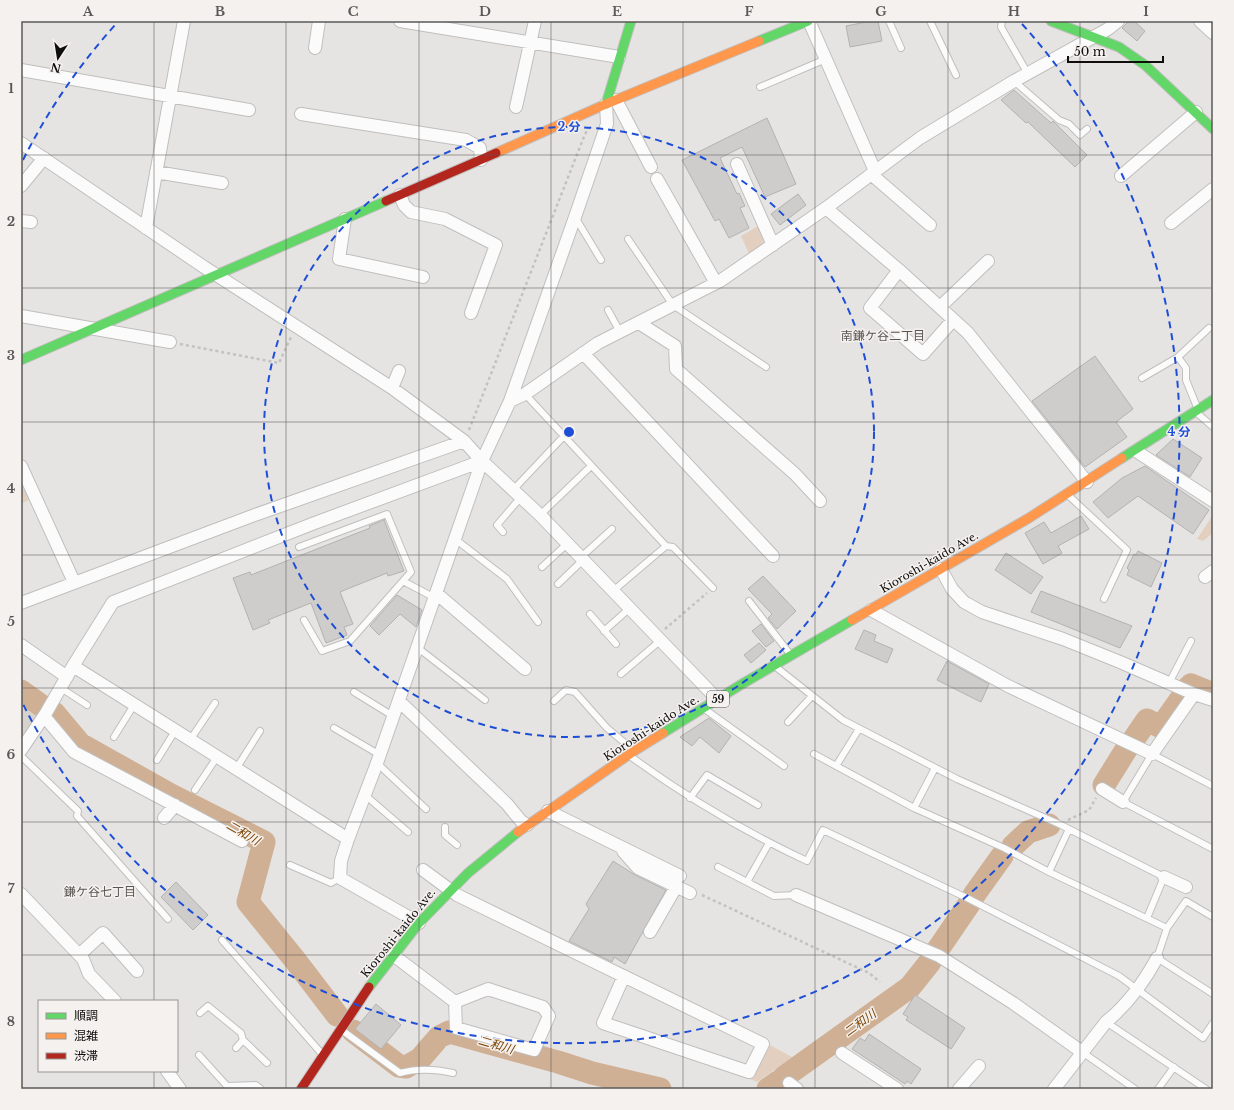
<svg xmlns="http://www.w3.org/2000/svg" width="1234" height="1110" font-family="'Libre Baskerville','Noto Sans JP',serif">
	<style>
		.built { fill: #d9d3ce }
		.green { fill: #e3cfbf }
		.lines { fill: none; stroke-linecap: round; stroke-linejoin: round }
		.river { stroke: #d0b094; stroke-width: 23 }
		.building { fill: #cfcdcc; stroke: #b4b2b1 }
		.lane-casing { stroke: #c0bfbe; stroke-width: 8 }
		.street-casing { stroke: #c0bfbe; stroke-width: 14 }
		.fast-casing { stroke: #c0bfbe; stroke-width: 11 }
		.slow-casing { stroke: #c0bfbe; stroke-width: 11 }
		.jam-casing { stroke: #c0bfbe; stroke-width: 11 }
		.path { stroke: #c3c2c1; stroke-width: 2.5; stroke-dasharray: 3 3; stroke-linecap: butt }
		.lane { stroke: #fbfbfb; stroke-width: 6 }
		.street { stroke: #fbfbfb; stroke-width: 12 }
		.fast { stroke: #63d668; stroke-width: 9 }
		.slow { stroke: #ff974d; stroke-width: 9 }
		.jam { stroke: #b3261e; stroke-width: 9 }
		.grid { fill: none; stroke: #5a5958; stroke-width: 1; stroke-opacity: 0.55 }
		.ring { fill: none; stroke: #1d4ed8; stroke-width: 2; stroke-dasharray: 7 5 }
		.labels { text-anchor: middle; stroke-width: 3; stroke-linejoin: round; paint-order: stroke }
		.shield { fill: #f4f1ee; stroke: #545250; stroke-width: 1 }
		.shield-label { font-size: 10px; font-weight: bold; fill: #0f0e0d }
		.street-label { font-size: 11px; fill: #0f0e0d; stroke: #f4f1ee }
		.neighbourhood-label { font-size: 12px; fill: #585553; stroke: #f4f1ee }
		.water-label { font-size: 12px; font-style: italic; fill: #7c4300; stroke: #f4f1ee }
		.centre { fill: #1d4ed8; stroke: #f4f1ee; stroke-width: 2 }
		.ring-label { font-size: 12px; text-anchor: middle; font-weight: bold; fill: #1d4ed8; stroke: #f4f1ee; stroke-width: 3; stroke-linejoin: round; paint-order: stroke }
		.neatline { fill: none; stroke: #5a5958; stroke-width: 1.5 }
		.grid-label { font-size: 13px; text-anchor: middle; font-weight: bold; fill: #5a5958 }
	</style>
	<rect width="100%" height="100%" fill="#e6e4e2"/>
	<!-- built -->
	<path class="built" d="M21 695 41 710 21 741Z"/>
	<!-- green -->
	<path class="green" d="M760 225C767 240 764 248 750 256L741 236Z
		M21 475 32 498 21 504Z
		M1213 515V533L1203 541 1197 539Z
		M770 1045 792 1057 757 1082 750 1079 764 1051 767 1052Z"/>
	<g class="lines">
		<!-- river -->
		<path class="river" d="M1188 688 1191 685 1213 694
			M21 691 42 706
			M54 713 80 744 171 795 264 842 248 902 295 960 337 1015
			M1134 739 1147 720 1161 727 1183 696
			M1104 785 1127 748
			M1013 846 1028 832 1049 825
			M974 895 1002 856
			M937 951 969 904
			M353 1031 399 1066 406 1067 420 1059 439 1037 449 1032 558 1062 592 1073 660 1089
			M784 1077 910 987 930 962
			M768 1089 778 1082"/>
	</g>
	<!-- building -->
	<path class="building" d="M871 21H878L882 41 850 47 846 26Z
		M1129 21H1134L1145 31 1137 41 1122 28Z
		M1014 90 1051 123 1053 121 1087 155 1075 167 1028 122 1026 123 1001 100Z
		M767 118 796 184 765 197 742 147 720 158 737 194 739 193 745 206 740 208 749 228 729 238 719 219 715 221 682 160Z
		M798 194 806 205 780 225 771 214Z
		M1095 356 1133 409 1116 422 1127 437 1085 467 1032 401Z
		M1173 439 1202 458 1190 477 1156 455Z
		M1145 466 1209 510 1193 534 1138 496 1108 518 1093 502 1122 478Z
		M1081 516 1089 529 1058 546 1062 553 1043 564 1025 533 1044 522 1051 533Z
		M384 520 404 571 388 576 387 573 340 592 353 624 344 627 347 635 326 643 311 603 268 620 270 623 253 630 233 578 250 572 251 575 370 528 369 526Z
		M1138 551 1162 563 1151 587 1127 575 1129 570 1127 568 1134 554 1136 555Z
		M1006 553 1043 577 1031 594 995 570Z
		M763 576 796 611 777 629 768 618 772 614 748 589Z
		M1041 591 1132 626 1120 648 1031 612Z
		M397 595 422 610 416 627 400 614 379 635 370 626Z
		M761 624 774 641 766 647 752 631Z
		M864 630 876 635 874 641 893 649 887 663 855 649Z
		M759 643 766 650 751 663 744 655Z
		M947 661 989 684 981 702 937 680Z
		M709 718 731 736 719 753 700 737 692 746 680 737Z
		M613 861 635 875 666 890 625 964 614 957 612 962 569 941 589 909 586 904Z
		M176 882 208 915 193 930 161 897Z
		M915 995 965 1028 951 1049 906 1020 908 1017 903 1014Z
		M376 1004 401 1025 381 1049 355 1029Z
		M869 1034 921 1069 911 1084 907 1081 905 1084 852 1049 860 1038 865 1041Z"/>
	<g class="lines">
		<!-- lane casing -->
		<g class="lane-casing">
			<path id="lane" d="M889 21 901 48
				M930 21 956 75
				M1002 21 1001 27 1024 67
				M1014 81 1059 120 1069 124 1080 135 1087 129
				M760 87 826 59
				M575 217 601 260
				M628 239 673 305 766 367
				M608 310 620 332
				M1178 357 1186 368V380L1197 407
				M1142 378 1178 357 1209 328
				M525 394 666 546
				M1197 413 1213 427
				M514 489 564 436
				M1068 495 1127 550 1104 599
				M540 515 591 466
				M503 532 497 525 521 497
				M455 539 507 579 538 622
				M299 547 387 514 411 572 350 641 322 651 304 620
				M580 558 612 529
				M542 567 567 544
				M403 581 435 598
				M558 584 583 560
				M613 591 666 546 673 547 713 588
				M749 601 790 654
				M590 614 616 644
				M604 631 630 608
				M418 648 485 700
				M776 667 843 720 957 779 1059 824 1164 877 1147 918
				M621 674 661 640
				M1169 683 1191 641
				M61 688 87 705
				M354 692 393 716
				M554 701 566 690 575 692 607 728 632 749
				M706 710 784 766
				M788 722 812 696
				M334 728 380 755
				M114 737 134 705
				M190 740 215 703
				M814 754 914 808 1004 848 1049 872 1167 928
				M21 756 78 811 77 816 168 919
				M630 756C686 797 745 832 807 861L823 830 967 898 1119 976 1203 1038 1213 1023
				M157 760 175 731
				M377 763 426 809
				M836 766 859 729
				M236 769 260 731
				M1213 786 1152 754 1123 802 1213 849
				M195 790 217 757
				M365 795 408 832
				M690 798 707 775 758 805
				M914 808 935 768
				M445 827V835L457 845
				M769 843 747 882 774 896 796 895
				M290 865 331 883 340 878
				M718 867 747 882
				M1049 872 1069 829
				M1213 917 1186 901 1167 928 1157 958 1213 994
				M222 940 322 1054
				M200 1013 208 1006 241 1033 243 1040 267 1063
				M1106 1022 1206 1089
				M343 1031 400 1073C418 1068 435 1069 453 1073
				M236 1048 243 1040
				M1082 1052 1135 1089
				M199 1055 227 1086 256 1085 261 1089
				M1158 1089 1174 1067"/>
		</g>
		<!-- street casing -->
		<g class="street-casing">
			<path id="street" d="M400 21 619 57
				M809 21 875 171
				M1200 21 1213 33
				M315 48 319 21
				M21 70 249 110
				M616 100 651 167
				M516 107 535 21
				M301 114 466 140 480 148 481 160
				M21 143 204 267 392 388 464 441 482 461 540 515 717 699
				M737 164 773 245
				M156 172 222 183
				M871 174 930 225
				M1121 176 1196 112
				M657 179 716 283
				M21 186 44 158
				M400 195 404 205 411 212 445 219 496 245 471 313
				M826 208 899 270 968 333 1087 482
				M345 219 339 259 423 277
				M21 221 31 222
				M1171 223 1213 189
				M146 228 184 21
				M899 270 870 308 923 354 953 320
				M940 307 988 261
				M21 316 170 342
				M639 323 675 346 676 369 795 474 820 501
				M583 353 773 556
				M392 388 399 371
				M510 401 525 394 598 343 720 281 826 208 920 138 1014 81 1108 29 1118 21
				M1136 451 1213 501
				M21 466 74 582
				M941 569 952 589 964 602 982 612 1063 639 1120 662 1194 694 1213 700
				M1205 577 1213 571
				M436 593 525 669
				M21 603 252 516 464 441
				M871 610 1008 686 1152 754 1194 694
				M21 645 67 677
				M73 666 348 839
				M399 701 507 804 521 821 527 825
				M44 716 74 752 242 841
				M21 750 46 713 73 666 113 602 312 524 482 461
				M1102 789 1123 802
				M548 811 680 876
				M164 818 175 805
				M623 851 638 868 690 893
				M423 870 457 895 763 1044 749 1072 603 1023 624 976
				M1164 877 1186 887
				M21 894 83 959 89 974 115 1001
				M796 895 939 956 1013 1003 1082 1052
				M419 923 340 878 341 861 348 839 377 763 482 461 510 401 575 217 607 124 606 104
				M650 932 676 887
				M79 955 103 933 137 971
				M393 955 455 1002 456 1028 534 1050 549 1016 543 1007 488 989 455 1002
				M842 1053 897 1089
				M167 1071 180 1089
				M789 1083 797 1089
				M959 1089 979 1066
				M1054 1089 1106 1022C1127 1005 1144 982 1157 958"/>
		</g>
		<!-- fast casing -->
		<g class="fast-casing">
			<path id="fast" d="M1051 21 1119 47 1145 65 1213 129
				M759 41 808 21
				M606 104 631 21
				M21 360 386 201
				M1122 458 1213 400
				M663 733 742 684 852 620
				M369 987 419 923 468 873 518 832"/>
		</g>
		<!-- slow casing -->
		<g class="slow-casing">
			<path id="slow" d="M496 153 606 104 759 41
				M852 620 1029 518 1122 458
				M518 832 634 751 663 733"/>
		</g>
		<!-- jam casing -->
		<g class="jam-casing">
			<path id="jam" d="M386 201 496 153
				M301 1089 369 987"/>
		</g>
		<!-- path -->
		<path class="path" d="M180 344 279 363 291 337
			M469 430 585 134 589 128
			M665 629 707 593
			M1068 820 1089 810 1096 798
			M702 895 869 973 880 982"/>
		<!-- lane -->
		<use href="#lane" class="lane"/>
		<!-- street -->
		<use href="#street" class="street"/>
		<!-- fast -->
		<use href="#fast" class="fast"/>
		<!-- slow -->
		<use href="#slow" class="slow"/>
		<!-- jam -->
		<use href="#jam" class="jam"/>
	</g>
	<!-- grid -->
	<path class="grid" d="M154 21V1001M286 21V1089M419 21V1089M551 21V1089M683 21V1089M815 21V1089M948 21V1089M1080 21V1089M21 155H1213M21 288H1213M21 422H1213M21 555H1213M21 688H1213M21 822H1213M21 955H1213M154 1071V1089"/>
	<!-- distance rings -->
	<g class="ring">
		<circle cx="569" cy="432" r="305"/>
		<path d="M23 160A610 610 0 0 1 116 24M1022 24A610 610 0 1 1 23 704"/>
	</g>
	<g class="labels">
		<!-- shield labels -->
		<rect class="shield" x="707" y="691" width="22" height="16" rx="3"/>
		<g class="shield-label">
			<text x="718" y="703">59</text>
		</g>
		<!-- street labels -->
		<g class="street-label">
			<text transform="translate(929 562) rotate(-30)" y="4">Kioroshi-kaido Ave.</text>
			<text transform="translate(651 728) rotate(-33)" y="4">Kioroshi-kaido Ave.</text>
			<text transform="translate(398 933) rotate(-51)" y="4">Kioroshi-kaido Ave.</text>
		</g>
		<!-- neighbourhood labels -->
		<g class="neighbourhood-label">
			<text x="883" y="340">南鎌ケ谷二丁目</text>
			<text x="100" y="896">鎌ケ谷七丁目</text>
		</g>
		<!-- water labels -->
		<g class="water-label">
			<text transform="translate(243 833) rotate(30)" y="4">二和川</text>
			<text transform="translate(860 1023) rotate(-36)" y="4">二和川</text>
			<text transform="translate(496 1045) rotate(16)" y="4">二和川</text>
		</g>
	</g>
	<circle cx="569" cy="432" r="6" class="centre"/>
	<g class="ring-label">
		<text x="569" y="131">2 分</text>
		<text x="1179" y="436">4 分</text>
	</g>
	<!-- border -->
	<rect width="1234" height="1110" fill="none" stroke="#f4f1ee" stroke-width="44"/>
	<!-- legend -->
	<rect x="38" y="1000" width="140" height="72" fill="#f4f1ee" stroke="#989694"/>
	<rect x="46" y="1013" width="20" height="6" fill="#63d668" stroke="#989694"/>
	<text x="74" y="1020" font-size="12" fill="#0f0e0d">順調</text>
	<rect x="46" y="1033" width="20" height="6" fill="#ff974d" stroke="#989694"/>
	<text x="74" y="1040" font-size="12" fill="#0f0e0d">混雑</text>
	<rect x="46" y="1053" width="20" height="6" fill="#b3261e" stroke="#989694"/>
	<text x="74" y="1060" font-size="12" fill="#0f0e0d">渋滞</text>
	<!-- north arrow -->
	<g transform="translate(58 58) rotate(192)" stroke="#f4f1ee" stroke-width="3" paint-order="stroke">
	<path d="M0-3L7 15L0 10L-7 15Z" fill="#0f0e0d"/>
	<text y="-6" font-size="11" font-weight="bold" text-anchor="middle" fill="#0f0e0d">N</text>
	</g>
	<!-- scale -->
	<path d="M1068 56v6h95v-6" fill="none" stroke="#0f0e0d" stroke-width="2"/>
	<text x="1074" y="56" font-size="12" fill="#0f0e0d" stroke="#f4f1ee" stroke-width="3" paint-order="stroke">50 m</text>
	<rect x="22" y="22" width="1190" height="1066" class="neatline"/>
	<g class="grid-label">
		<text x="88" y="16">A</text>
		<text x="220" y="16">B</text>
		<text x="353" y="16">C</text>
		<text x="485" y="16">D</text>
		<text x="617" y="16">E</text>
		<text x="749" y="16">F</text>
		<text x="881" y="16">G</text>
		<text x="1014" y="16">H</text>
		<text x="1146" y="16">I</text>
		<text x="11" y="93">1</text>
		<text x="11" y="226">2</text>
		<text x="11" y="360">3</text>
		<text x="11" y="493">4</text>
		<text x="11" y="626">5</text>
		<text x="11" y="759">6</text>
		<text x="11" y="893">7</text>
		<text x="11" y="1026">8</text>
	</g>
</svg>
